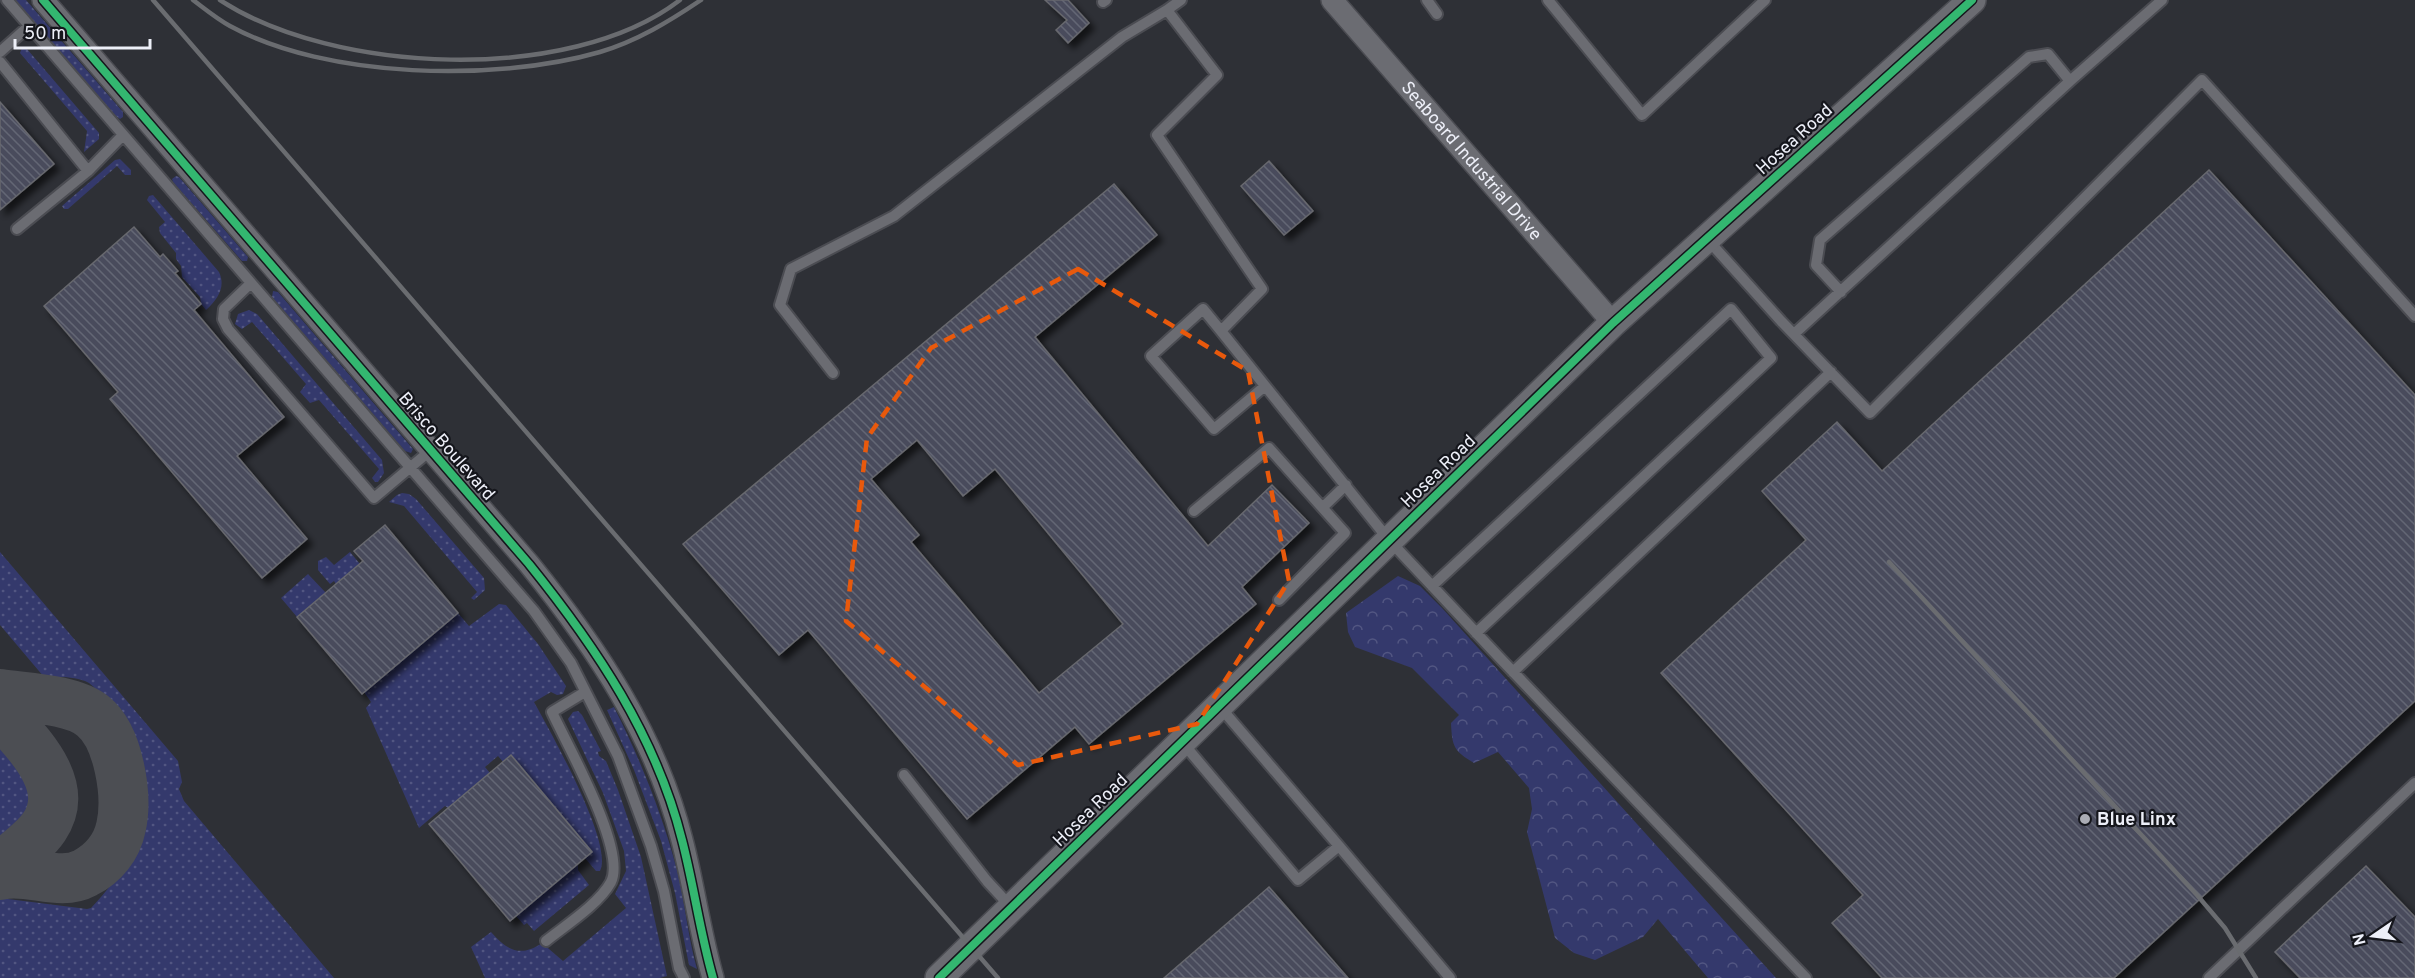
<svg xmlns="http://www.w3.org/2000/svg" width="2415" height="978" font-family="Overpass,sans-serif">
	<style>
		.grass { fill: url(#grass-dots) }
		.forest { fill: url(#forest-crowns) }
		.lines { fill: none; stroke-linecap: round; stroke-linejoin: round }
		.taxiway { stroke: #4c4e53; stroke-width: 50 }
		.building { fill: url(#building-back-hatch); stroke: #67686e; stroke-width: 1.5; fill-rule: evenodd; filter: url(#shadow) }
		.service-casing { stroke: #4b4c52; stroke-width: 14 }
		.minor-casing { stroke: #4b4c52; stroke-width: 24 }
		.tertiary-casing { stroke: #4b4c52; stroke-width: 30 }
		.service { stroke: #6b6c72; stroke-width: 10 }
		.minor { stroke: #6b6c72; stroke-width: 21 }
		.tertiary { stroke: #6b6c72; stroke-width: 27 }
		.rail { stroke: #6a6c70; stroke-width: 4.5 }
		.cycleway-casing { stroke: #15161c; stroke-width: 11 }
		.cycleway { stroke: #33b770; stroke-width: 8 }
		.marked { fill: none; stroke: #e8590c; stroke-width: 4.5; stroke-dasharray: 12 8; stroke-linejoin: round }
		.poi-dot { fill: #aaacb4; stroke: #15161c; stroke-width: 2 }
		.labels { text-anchor: middle; stroke-width: 4.5; stroke-linejoin: round; paint-order: stroke }
		.street-label { font-size: 18px; fill: #edeff8; stroke: #15161c }
		.poi-label { font-size: 18px; font-weight: bold; fill: #edeff8; stroke: #15161c; text-anchor: start }
	</style>
	<defs>
		<pattern id="grass-dots" width="8" height="8" patternUnits="userSpaceOnUse" patternTransform="scale(1.5)"><rect width="8" height="8" fill="#34396c"/><path d="M2 2h.1M6 6h.1" fill="none" stroke="#525682" stroke-width="1.8" stroke-linecap="round"/></pattern>
		<pattern id="forest-crowns" width="20" height="18" patternUnits="userSpaceOnUse" patternTransform="scale(1.5)"><rect width="20" height="18" fill="#34396c"/><path d="M2 6a3 3 0 1 1 6 0M12 15a3 3 0 1 1 6 0" fill="none" stroke="#525682"/></pattern>
		<pattern id="building-back-hatch" width="6" height="6" patternUnits="userSpaceOnUse" patternTransform="scale(1.5)"><rect width="6" height="6" fill="#4a4c5c"/><path d="M-1 5l2 2M0 0l6 6M5-1l2 2" fill="none" stroke="#646674"/></pattern>
		<filter id="shadow"><feDropShadow dx="5.5" dy="5.5" stdDeviation="3" flood-color="#0009"/></filter>
	</defs>
	<rect width="100%" height="100%" fill="#2e3036"/>
	<!-- grass -->
	<path class="grass" d="M15 0H26L123 112V117L120 119 116 116Z
		M22 48 27 49 99 133V139L84 152 87 131 20 53Z
		M120 159 131 170V175H125L117 166 68 209H64L62 206 115 160Z
		M176 176 179 177 248 257 247 261H242L173 182 172 179Z
		M153 195 219 272C226 287 218 299 206 310L201 304 200 297 182 277 181 266 176 259V253L160 233 159 227 165 222 147 200 149 196Z
		M273 291 278 292 413 449 411 453 405 451 272 297Z
		M249 310 257 314 382 460 384 473 378 482H375L372 478 379 469 319 400 310 403 300 392 306 384 252 322 242 329 235 324 238 314Z
		M402 493 409 494 416 499 484 578 485 590 474 600 471 598 477 592 404 506 389 502 397 495Z
		M0 552 178 761 182 782 179 789 184 801 334 978H0V898L87 909 91 908C147 852 157 777 112 712 105 702 96 685 85 681 73 676 56 677 44 677L0 625Z
		M350 552 360 564 336 584 334 581 330 584 318 570V561L326 557 334 565Z
		M308 574 326 593 297 617 281 598Z
		M499 604 506 605 538 644 566 686 563 694 557 695 551 692 534 702C550 731 614 844 600 871H596L498 756 485 767 490 773 448 808 445 806 419 828 366 708 371 702 364 692 458 613 469 626Z
		M614 707C640 759 662 813 677 870 685 903 688 937 697 969L689 965 675 893 661 841 634 770 607 710Z
		M578 711 582 715 601 751 598 752 599 756 606 761 618 790 641 857 667 976 660 978H485L471 947 491 932C507 950 520 958 542 943L563 961 626 908 615 894 626 871 624 851 603 793 568 719 573 712Z
		M0 741C42 790 55 801 0 848Z
		M578 864V870L589 885 534 931 527 923 524 925 516 916Z"/>
	<!-- forest -->
	<path class="forest" d="M1398 576 1420 586 1442 608 1776 978H1708L1658 919 1643 937 1595 960 1574 953 1555 938 1527 832 1532 809 1529 788 1498 752 1474 763C1454 751 1452 747 1451 723L1459 715 1412 668 1355 647 1348 632 1346 613Z"/>
	<g class="lines">
		<!-- taxiway -->
		<path class="taxiway" d="M0 694C27 698 72 699 93 716 119 737 128 796 121 827 117 847 103 864 85 873 59 887 29 868 0 875
			M0 712C26 742 73 784 44 827 33 843 14 855 0 868"/>
	</g>
	<!-- building -->
	<path class="building" d="M1045 0H1068L1089 23 1068 43 1056 30 1067 20Z
		M0 102 54 164 0 210Z
		M1269 161 1313 211 1284 235 1241 186Z
		M2209 170 2415 395V701L2114 978H1882L1832 923 1863 895 1661 673 1806 540 1762 491 1837 422 1882 471Z
		M1114 184 1157 235 1035 337 1208 546 1272 485 1309 523 1242 587 1256 604 1089 744 1075 727 967 819 808 630 779 655 683 544ZM917 440 963 496 995 469 1123 624 1039 693 911 542 919 535 871 479Z
		M134 227 160 257 163 254 178 271 175 273 201 304 194 310 284 417 237 456 307 539 262 578 110 399 118 392 44 306Z
		M385 525 458 613 362 694 297 617 363 561 354 551Z
		M511 755 592 852 510 921 429 824Z
		M2366 866 2415 917V978H2300L2275 952Z
		M1269 887 1348 978H1164Z"/>
	<g class="lines">
		<!-- service casing -->
		<g class="service-casing">
			<path id="service" d="M7 0 534 611 571 663 618 756 651 846 664 891 679 968 684 978
				M1181 0 1167 10 1217 75 1157 135 1262 289 1221 331 1389 540 1498 656 1806 978
				M1427 0 1437 14
				M1548 0 1642 115 1765 0
				M1103 2 1106 0
				M0 52 29 26
				M0 62 88 171
				M2070 81 2162 0
				M17 229 88 171 123 135
				M1708 240 1781 321 1870 413 2202 80 2415 316
				M251 283 224 309 223 319 228 329 374 498 431 450
				M1221 331 1203 309 1151 356 1214 429 1265 386
				M1794 334 2070 81 2048 54 2029 57 1820 240 1816 265 1841 292
				M833 373 780 305 791 269 894 216 1122 37 1167 10
				M1323 507 1346 485
				M1194 511 1269 448 1345 533 1279 600
				M1432 586 1731 309 1771 358 1476 633
				M1513 672 1831 372
				M1220 707 1339 846
				M1182 742 1298 880 1339 846 1450 978
				M904 775 987 881 1011 907
				M546 941C566 925 599 904 611 882 627 850 567 745 552 712L585 692
				M2209 978 2415 783"/>
		</g>
		<!-- minor casing -->
		<g class="minor-casing">
			<g id="minor">
				<path d="M43 0 529 564C596 647 656 736 682 840 694 886 700 933 713 978"/>
				<path id="s1" d="M1332 0 1613 323"/>
			</g>
		</g>
		<!-- tertiary casing -->
		<g class="tertiary-casing">
			<path id="tertiary" d="M939 978 1613 323 1972 0"/>
		</g>
		<!-- service -->
		<use href="#service" class="service"/>
		<!-- minor -->
		<use href="#minor" class="minor"/>
		<!-- tertiary -->
		<use href="#tertiary" class="tertiary"/>
		<!-- rail -->
		<path class="rail" d="M153 0 998 978
			M193 0C205 9 217 19 230 26 327 79 496 82 600 52 637 41 670 21 701 0
			M220 0C333 74 570 85 680 0
			M1889 562 2197 895 2225 928 2256 978"/>
		<!-- cycleway casing -->
		<g class="cycleway-casing">
			<path id="cycleway" d="M43 0 529 564C596 647 656 736 682 840 694 886 700 933 713 978
				M939 978 1613 323 1972 0"/>
		</g>
		<!-- cycleway -->
		<use href="#cycleway" class="cycleway"/>
	</g>
	<!-- marked area -->
	<path class="marked" d="M1078 269 1248 371 1289 581 1197 724 1018 765 846 621 867 438 931 348Z"/>
	<!-- markers -->
	<circle class="poi-dot" cx="2085" cy="819" r="6"/>
	<g class="labels">
		<!-- street labels -->
		<g class="street-label">
			<text transform="translate(1794 139) rotate(-42)" y="6">Hosea Road</text>
			<text dy="6" stroke="none"><textPath href="#s1" startOffset="213">Seaboard Industrial Drive</textPath></text>
			<text transform="translate(447 446) rotate(49)" y="6">Brisco Boulevard</text>
			<text transform="translate(1438 471) rotate(-44)" y="6">Hosea Road</text>
			<text transform="translate(1090 810) rotate(-44)" y="6">Hosea Road</text>
		</g>
		<!-- poi labels -->
		<g class="poi-label">
			<text x="2097" y="825">Blue Linx</text>
		</g>
	</g>
	<!-- north arrow -->
	<g transform="translate(2373 936) rotate(256)" stroke="#15161c" stroke-width="4.5" paint-order="stroke">
	<path d="M0-4.5L10 22L0 15L-10 22Z" fill="#edeff8"/>
	<text y="-9" font-size="16" font-weight="bold" text-anchor="middle" fill="#edeff8">N</text>
	</g>
	<!-- scale -->
	<path d="M15 39v9h135v-9" fill="none" stroke="#edeff8" stroke-width="3"/>
	<text x="24" y="39" font-size="18" fill="#edeff8" stroke="#15161c" stroke-width="4.5" paint-order="stroke">50 m</text>
</svg>
